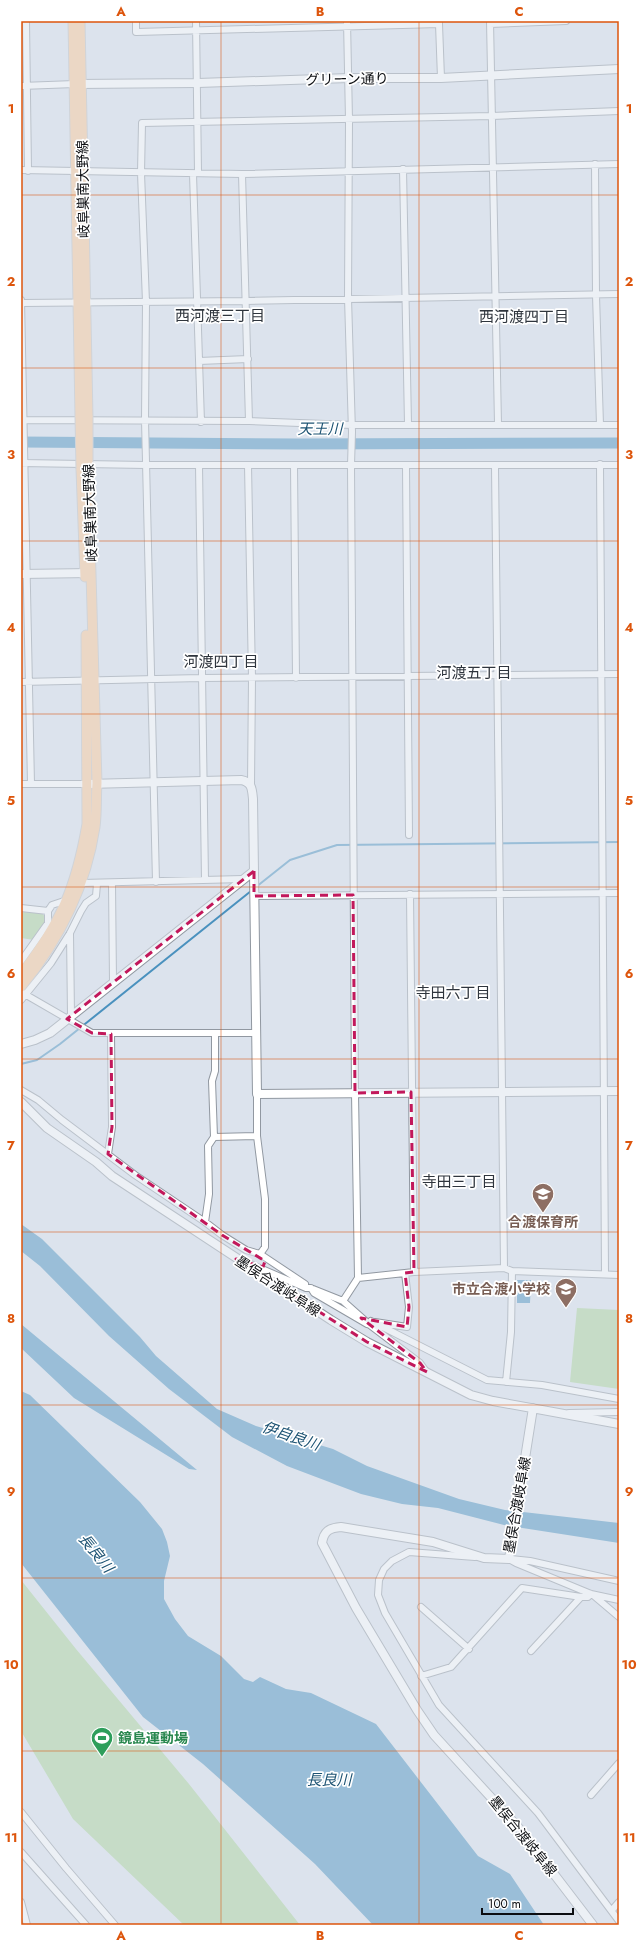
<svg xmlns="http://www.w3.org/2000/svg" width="640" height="1946" font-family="Jost,'Noto Sans JP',sans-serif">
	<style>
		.green { fill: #aad399 }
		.water { fill: #4a91be }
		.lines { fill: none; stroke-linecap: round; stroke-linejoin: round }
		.stream { stroke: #4a91be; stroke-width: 2 }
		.river { stroke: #4a91be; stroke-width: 11 }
		.street-casing { stroke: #9198a1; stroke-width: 8 }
		.secondary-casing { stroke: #9198a1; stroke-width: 10 }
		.primary-casing { stroke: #c0c0c1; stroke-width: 11 }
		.street { stroke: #fff; stroke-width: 6 }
		.secondary { stroke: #fff; stroke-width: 8 }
		.primary { stroke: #fdc896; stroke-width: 9 }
		.primary-bridge-casing { stroke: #c0c0c1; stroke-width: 11; stroke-linecap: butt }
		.primary-bridge { stroke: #fdc896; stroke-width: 9 }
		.marked { fill: none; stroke: #c2185b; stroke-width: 3; stroke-dasharray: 8 5; stroke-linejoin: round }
		.grid { fill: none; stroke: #dd550c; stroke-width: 1; stroke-opacity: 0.55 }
		.labels { text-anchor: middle; stroke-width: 3.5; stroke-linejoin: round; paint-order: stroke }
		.street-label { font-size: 14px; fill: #0b0d11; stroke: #fff }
		.education-label { font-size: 14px; font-weight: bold; fill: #785e54; stroke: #fff }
		.leisure-label { font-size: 14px; font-weight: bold; fill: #27864d; stroke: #fff; text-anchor: start }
		.neighbourhood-label { font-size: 15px; fill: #2f353d; stroke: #fff }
		.water-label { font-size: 15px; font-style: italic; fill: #1d5373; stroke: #fff }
		.neatline { fill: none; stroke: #dd550c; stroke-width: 1.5 }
		.grid-label { font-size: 13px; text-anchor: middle; font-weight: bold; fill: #dd550c }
	</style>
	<rect width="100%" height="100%" fill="#dce3ed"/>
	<!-- green -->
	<path class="green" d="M21 912 41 913 46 917 44 924 34 940 21 938Z
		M577 1308 619 1310V1389L570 1382Z
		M21 1580 76 1649 189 1784 300 1925H184L73 1819 21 1731Z"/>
	<!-- water -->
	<path class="water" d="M21 1224 42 1239 140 1337 156 1356 217 1409 256 1426 333 1449 367 1466 459 1499 505 1510 619 1523V1543L504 1525 438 1508 402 1504 361 1494 287 1466 232 1437 169 1389 109 1336 40 1266 21 1251Z
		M517 1280H531L530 1303H517Z
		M21 1324 197 1470 189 1469 74 1398 21 1348Z
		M21 1391 30 1395 140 1502 162 1529 167 1542 170 1556 164 1581V1599L175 1619 188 1636 221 1656 244 1679 253 1682 260 1677 286 1689 311 1693 376 1724 478 1856 510 1874 544 1925H373L315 1864 203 1764 143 1717 21 1563Z"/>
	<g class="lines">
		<!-- stream -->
		<path class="stream" d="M256 887 290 860 337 845 619 842
			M21 1064 37 1060 60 1044 251 891"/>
		<!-- river -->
		<path class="river" d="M21 442 299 444 619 443"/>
		<!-- street casing -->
		<g class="street-casing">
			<path id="street" d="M26 21 28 171
				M136 21V32L439 24V21
				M196 21 198 173
				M347 21 349 120 348 298 352 432 351 465 355 1093 358 1278 343 1301 370 1325 420 1363 425 1370
				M490 21 498 424
				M439 24 441 78
				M490 24 566 21
				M21 86 75 84
				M595 164 596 295 600 425
				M403 169 408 424
				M21 170 242 174 619 164
				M193 174 201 422
				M242 174 249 421
				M21 300 31 784
				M21 303 246 301 619 294
				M199 361 248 359
				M21 420 249 421 352 425H619
				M21 463 146 465H619
				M600 464 605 1274
				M199 465 205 880
				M248 465 252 678 251 785
				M294 465 296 678
				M406 465 409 835
				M495 466 504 1268
				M21 682 201 678 619 674
				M21 784H88
				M156 882 145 420 146 302 141 173 142 123 492 116 619 111
				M82 883 243 879
				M112 883 113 982
				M410 894 414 1272
				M254 896 619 893
				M21 908 48 911 52 905 67 900
				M70 933 71 1016
				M21 961 48 923V911
				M21 992 92 1033H255
				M21 1000 51 963 70 933 81 911 86 903 96 896 97 884
				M21 1090 38 1100 62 1120 135 1175 205 1222 222 1235 246 1250 260 1254 265 1247V1199L257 1136V1094
				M214 1137 257 1136
				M108 1154 112 1127 111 1034
				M205 1222 209 1194 208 1146 214 1137 212 1081 215 1071V1034
				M260 1254 305 1284
				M248 1263 306 1288H311L314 1293 367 1324
				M358 1278 414 1272 504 1268 512 1271 619 1275
				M313 1289 343 1301
				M371 1321 487 1380 542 1385 619 1399
				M375 1322 407 1327 409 1307 405 1273
				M506 1382 511 1332 512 1271
				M569 1413 619 1412
				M475 1557 409 1552 392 1561 384 1569 379 1580 378 1595 385 1613 439 1705 538 1813 619 1921
				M509 1559 516 1563 591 1594 619 1600
				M511 1559 530 1561 619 1581
				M593 1595 619 1617
				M421 1607 469 1649
				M531 1651 581 1597
				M421 1676 451 1667 522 1588 581 1597H588L591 1594
				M591 1795 619 1763
				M21 1812 66 1868 115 1925
				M21 1852 86 1925
				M21 1902 27 1925
				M612 1910 619 1902"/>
		</g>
		<!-- secondary casing -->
		<g class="secondary-casing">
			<path id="secondary" d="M76 84 198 83 349 78H441L619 69
				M21 574 91 573
				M88 784 241 780C252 782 252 789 253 799L257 1094 619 1091
				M21 1044 35 1040 50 1033 254 871
				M21 1102 47 1128 96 1162 112 1176 331 1320 367 1342 471 1395 493 1401 619 1424
				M533 1408 509 1559 484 1558 433 1542 341 1527C329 1528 324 1531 322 1543L356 1608 417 1710 434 1735 518 1827 593 1925"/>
		</g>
		<!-- primary casing -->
		<g class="primary-casing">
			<path id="primary" d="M73 21 80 417
				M80 21 88 417
				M81 469 85 577
				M21 974C61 922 76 888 87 824L86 635
				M21 987C60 939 86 887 95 827 97 812 96 798 97 783L88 469"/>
		</g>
		<!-- street -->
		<use href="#street" class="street"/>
		<!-- secondary -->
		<use href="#secondary" class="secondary"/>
		<!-- primary -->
		<use href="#primary" class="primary"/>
		<!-- primary-bridge casing -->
		<g class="primary-bridge-casing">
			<path id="primary-bridge" d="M80 417 81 469
				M88 417V469"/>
		</g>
		<!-- primary-bridge -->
		<use href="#primary-bridge" class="primary-bridge"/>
	</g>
	<!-- marked area -->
	<path d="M0 0H640V1946H0ZM254 871V896L353 895 355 1093 411 1092 414 1272 405 1273 409 1307 407 1327 361 1318 420 1363 427 1372 367 1342 236 1259 263 1267 265 1261 222 1235 108 1154 112 1127 111 1034 92 1033 67 1019Z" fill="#dce3ed" fill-opacity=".55" fill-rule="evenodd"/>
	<path class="marked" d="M254 871V896L353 895 355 1093 411 1092 414 1272 405 1273 409 1307 407 1327 361 1318 420 1363 427 1372 367 1342 236 1259 263 1267 265 1261 222 1235 108 1154 112 1127 111 1034 92 1033 67 1019Z"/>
	<!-- grid -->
	<path class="grid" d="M221 21V1925M419 21V1925M21 195H619M21 368H619M21 541H619M21 714H619M21 887H619M21 1059H619M21 1232H619M21 1405H619M21 1578H619M21 1751H619"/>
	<!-- icons -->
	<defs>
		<g id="school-pin" transform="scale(1.15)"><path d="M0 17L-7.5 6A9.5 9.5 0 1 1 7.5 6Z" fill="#8d6e63" stroke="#fff"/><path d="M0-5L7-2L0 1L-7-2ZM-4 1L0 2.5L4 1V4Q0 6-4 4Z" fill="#fff"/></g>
		<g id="stadium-pin" transform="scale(1.15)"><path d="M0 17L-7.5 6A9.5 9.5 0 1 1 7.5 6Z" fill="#2e9e5b" stroke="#fff"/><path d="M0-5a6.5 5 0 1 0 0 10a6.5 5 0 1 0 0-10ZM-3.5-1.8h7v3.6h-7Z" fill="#fff"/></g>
	</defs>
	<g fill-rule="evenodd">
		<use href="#school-pin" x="543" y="1194"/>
		<use href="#school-pin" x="566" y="1289"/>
		<use href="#stadium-pin" x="102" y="1738"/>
	</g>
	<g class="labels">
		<!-- street labels -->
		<g class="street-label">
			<text transform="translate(347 79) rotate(-1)" y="5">グリーン通り</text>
			<text transform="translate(83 189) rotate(-91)" y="5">岐阜巣南大野線</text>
			<text transform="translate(90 513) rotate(-92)" y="5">岐阜巣南大野線</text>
			<text transform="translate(278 1286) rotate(33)" y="5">墨俣合渡岐阜線</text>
			<text transform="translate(517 1505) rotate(-80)" y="5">墨俣合渡岐阜線</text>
			<text transform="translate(523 1836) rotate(51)" y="5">墨俣合渡岐阜線</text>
		</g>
		<!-- education labels -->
		<g class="education-label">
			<text x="543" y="1227">合渡保育所</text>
			<text x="550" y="1294" text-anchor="end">市立合渡小学校</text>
		</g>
		<!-- leisure labels -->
		<g class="leisure-label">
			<text x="118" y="1743">鏡島運動場</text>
		</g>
		<!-- neighbourhood labels -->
		<g class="neighbourhood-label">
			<text x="220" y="321">西河渡三丁目</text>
			<text x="524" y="322">西河渡四丁目</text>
			<text x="221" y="667">河渡四丁目</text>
			<text x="474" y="678">河渡五丁目</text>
			<text x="453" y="998">寺田六丁目</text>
			<text x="459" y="1187">寺田三丁目</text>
		</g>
		<!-- water labels -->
		<g class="water-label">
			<text x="320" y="434">天王川</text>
			<text transform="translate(291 1436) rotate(19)" y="5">伊自良川</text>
			<text transform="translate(96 1553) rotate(51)" y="5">長良川</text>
			<text x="329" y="1785">長良川</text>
		</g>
	</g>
	<!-- border -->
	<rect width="640" height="1946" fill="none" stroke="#ffffff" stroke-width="44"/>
	<!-- scale -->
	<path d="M482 1908v6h91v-6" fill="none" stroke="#0b0d11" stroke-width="2"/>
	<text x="488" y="1908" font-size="12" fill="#0b0d11" stroke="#ffffff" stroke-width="3" paint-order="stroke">100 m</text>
	<rect x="22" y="22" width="596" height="1902" class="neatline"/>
	<g class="grid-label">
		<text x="121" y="16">A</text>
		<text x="320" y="16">B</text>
		<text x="519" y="16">C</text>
		<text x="11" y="113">1</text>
		<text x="629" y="113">1</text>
		<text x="11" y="286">2</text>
		<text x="629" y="286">2</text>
		<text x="11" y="459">3</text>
		<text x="629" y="459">3</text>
		<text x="11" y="632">4</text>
		<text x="629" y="632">4</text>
		<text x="11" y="805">5</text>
		<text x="629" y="805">5</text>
		<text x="11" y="978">6</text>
		<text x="629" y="978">6</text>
		<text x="11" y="1150">7</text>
		<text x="629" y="1150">7</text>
		<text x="11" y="1323">8</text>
		<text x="629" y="1323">8</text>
		<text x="11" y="1496">9</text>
		<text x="629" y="1496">9</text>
		<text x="11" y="1669">10</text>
		<text x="629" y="1669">10</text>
		<text x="11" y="1842">11</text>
		<text x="629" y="1842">11</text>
		<text x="121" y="1940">A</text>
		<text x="320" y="1940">B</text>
		<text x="519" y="1940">C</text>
	</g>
</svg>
